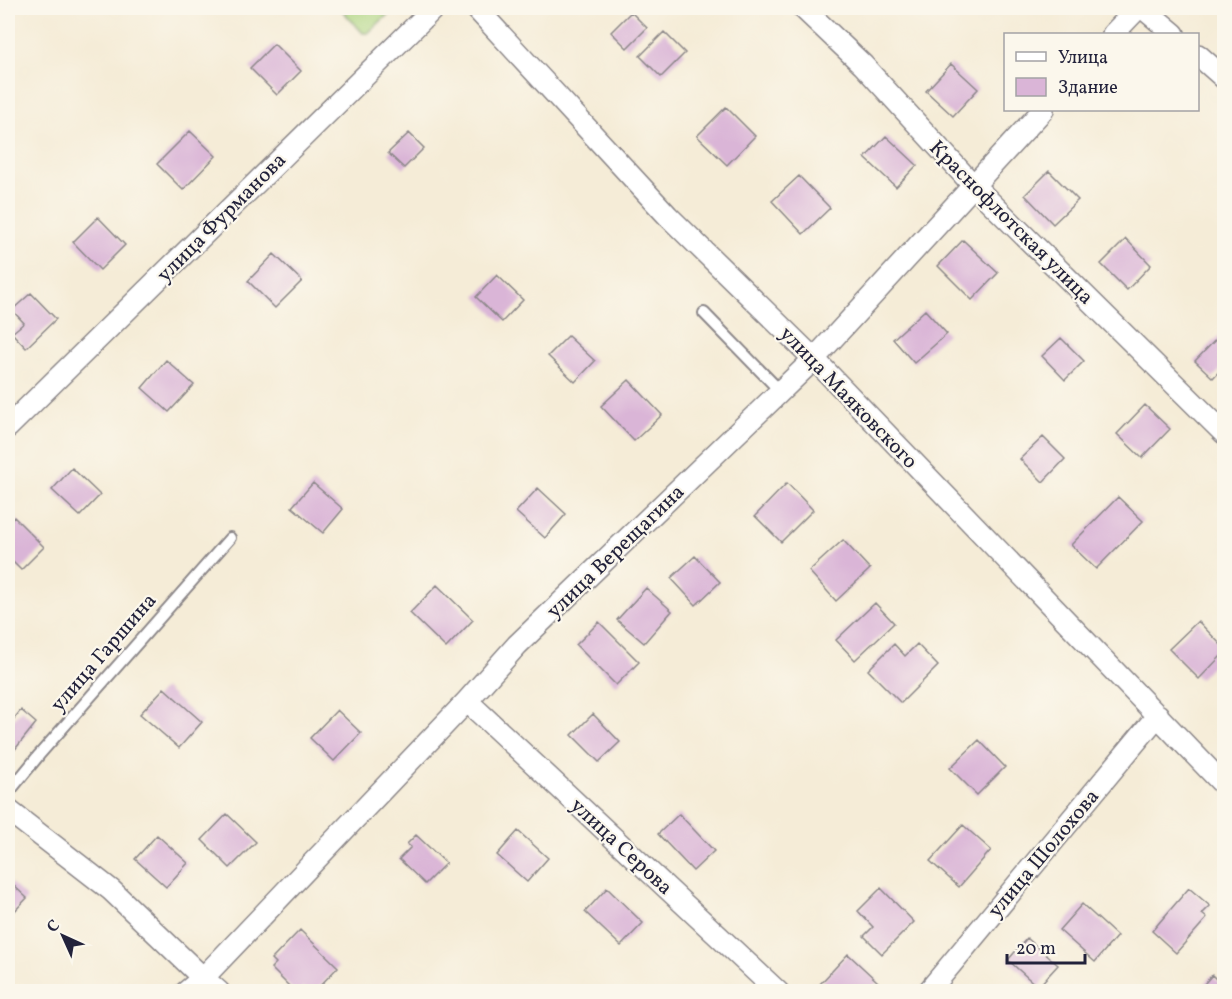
<svg xmlns="http://www.w3.org/2000/svg" width="1232" height="999" font-family="Vollkorn,serif">
	<style>
		.green { fill: #acd47e; stroke: #677b5c; stroke-width: 1.5 }
		.building { fill: #dab5d7 }
		.lines { fill: none; stroke-linecap: round; stroke-linejoin: round }
		.service-casing { stroke: #8c8789; stroke-width: 14 }
		.minor-casing { stroke: #8c8789; stroke-width: 24 }
		.service { stroke: #fff; stroke-width: 10 }
		.minor { stroke: #fff; stroke-width: 21 }
		.labels { text-anchor: middle; stroke-width: 4.5; stroke-linejoin: round; paint-order: stroke }
		.street-label { font-size: 21px; fill: #22223b; stroke: #fbf7ec }
	</style>
	<rect width="100%" height="100%" fill="#fbf7ec"/>
	<filter id="ink" filterUnits="userSpaceOnUse"><feTurbulence type="fractalNoise" baseFrequency=".0167" numOctaves="2"/><feDisplacementMap in="SourceGraphic" scale="12" xChannelSelector="R" yChannelSelector="G"/><feConvolveMatrix kernelMatrix="1 2 1 2 8 2 1 2 1" color-interpolation-filters="sRGB"/></filter>
	<filter id="wash" filterUnits="userSpaceOnUse"><feTurbulence type="fractalNoise" baseFrequency=".008" numOctaves="4" result="noise"/><feDisplacementMap in="SourceGraphic" scale="24" xChannelSelector="R" yChannelSelector="G"/><feGaussianBlur stdDeviation="1.35" result="paint"/><feColorMatrix in="noise" values="0 0 0 0 0 0 0 0 0 0 0 0 0 0 0 0 0 1.4 0 .05"/><feComposite in="paint" operator="in"/></filter>
	<g filter="url(#wash)">
		<rect width="100%" height="100%" fill="#f5ecd7"/>
		<!-- green -->
		<path class="green" d="M340 8H395L368 33H363Z"/>
		<g id="blocks">
			<!-- building -->
			<path class="building" d="M631 12 647 28 627 48 611 32Z
				M664 32 685 53 661 77 640 56Z
				M274 44 301 71 277 95 250 68Z
				M951 64 978 89 953 116 926 91Z
				M726 107 755 136 727 165 697 136Z
				M190 131 216 156 183 190 157 164Z
				M409 133 424 148 404 168 388 153Z
				M886 136 917 165 896 187 865 158Z
				M1049 171 1078 200 1053 224 1025 195Z
				M799 176 830 208 803 234 772 201Z
				M98 217 125 245 100 270 73 242Z
				M1126 239 1151 265 1127 290 1101 264Z
				M963 240 998 273 972 300 938 266Z
				M274 254 302 281 275 308 248 281Z
				M497 275 523 300 502 322 476 297Z
				M31 293 56 319 26 348 12 333 24 323 12 310Z
				M925 310 947 334 914 363 893 339Z
				M1221 334 1224 337V366L1213 378 1195 361Z
				M568 336 595 361 575 382 548 356Z
				M1061 338 1084 361 1065 380 1042 356Z
				M166 360 194 385 169 412 142 388Z
				M629 380 662 415 634 441 601 406Z
				M1145 405 1170 429 1142 458 1117 434Z
				M1043 437 1065 459 1043 482 1020 459Z
				M72 468 100 495 80 516 52 490Z
				M313 483 343 509 323 533 292 507Z
				M787 483 813 510 781 542 755 516Z
				M538 488 566 514 545 538 516 512Z
				M1118 497 1143 521 1096 569 1071 545Z
				M14 517 44 547 21 570 8 557V523Z
				M843 540 870 569 836 601 809 571Z
				M695 556 720 582 696 605 671 578Z
				M437 585 473 620 446 648 410 613Z
				M646 588 672 611 644 643 617 620Z
				M875 603 894 623 855 660 836 640Z
				M1198 621 1224 648V653L1199 679 1169 649Z
				M599 622 639 662 616 685 576 645Z
				M894 644 905 656 917 644 938 666 901 703 868 670Z
				M164 688 202 722 179 748 140 714Z
				M21 710 36 723 8 758V726Z
				M337 710 361 733 334 761 310 738Z
				M593 714 620 742 599 762 572 735Z
				M979 740 1005 767 977 795 950 768Z
				M227 814 256 842 230 868 202 840Z
				M679 814 714 851 693 871 658 834Z
				M963 825 991 850 959 887 930 861Z
				M518 831 548 858 527 882 497 855Z
				M157 835 188 863 166 887 135 859Z
				M416 835 446 863 425 884 399 859 411 847 407 844Z
				M11 883 27 898 8 918V886Z
				M607 888 643 923 621 946 585 912Z
				M881 888 914 922 882 954 864 936 873 927 858 911Z
				M1189 888 1210 906 1202 914 1207 918 1176 953 1152 931Z
				M1082 904 1117 936 1095 962 1059 930Z
				M300 930 338 967 314 992H308L303 987 299 992H295L271 968 276 963 272 959Z
				M1027 938 1058 965 1038 987 1008 960Z
				M848 954 878 982 869 992H829L820 984Z
				M1212 975 1224 987V992H1197Z"/>
		</g>
	</g>
	<g filter="url(#ink)">
		<use href="#blocks" fill-opacity="0" stroke="#8c8789" stroke-width="1.5"/>
		<g class="lines">
			<!-- service casing -->
			<g class="service-casing">
				<path id="service" d="M704 313 781 392
					M8 793 39 755 230 538"/>
			</g>
			<!-- minor casing -->
			<g class="minor-casing">
				<path id="minor" d="M476 8 668 216 814 359 1224 785
					M803 8 863 65 973 185 1224 433
					M1143 8 1174 34
					M1113 34 1138 8
					M1198 55 1224 78
					M8 427 434 8
					M467 701 778 992
					M8 810 111 890 203 978 219 992
					M186 992 203 978 467 701 517 645 814 359 1043 110
					M928 992 1158 715"/>
			</g>
			<!-- service -->
			<use href="#service" class="service"/>
			<!-- minor -->
			<use href="#minor" class="minor"/>
		</g>
	</g>
	<g class="labels">
		<!-- street labels -->
		<g class="street-label">
			<text transform="translate(221 217) rotate(-45)" y="7">улица Фурманова</text>
			<text transform="translate(1012 222) rotate(45)" y="7">Краснофлотская улица</text>
			<text transform="translate(849 397) rotate(46)" y="7">улица Маяковского</text>
			<text transform="translate(615 551) rotate(-44)" y="7">улица Верещагина</text>
			<text transform="translate(103 652) rotate(-49)" y="7">улица Гаршина</text>
			<text transform="translate(622 846) rotate(43)" y="7">улица Серова</text>
			<text transform="translate(1043 853) rotate(-50)" y="7">улица Шолохова</text>
		</g>
	</g>
	<!-- margin -->
	<rect width="1232" height="999" fill="none" stroke="#fbf7ec" stroke-width="30"/>
	<!-- legend -->
	<rect x="1004" y="33" width="195" height="78" fill="#fbf7ec" stroke="#a4a2a5" stroke-width="1.5"/>
	<rect x="1016" y="52" width="30" height="9" fill="#ffffff" stroke="#a4a2a5" stroke-width="1.5"/>
	<text x="1058" y="63" font-size="18" fill="#22223b">Улица</text>
	<rect x="1016" y="78" width="30" height="18" fill="#dab5d7" stroke="#a4a2a5" stroke-width="1.5"/>
	<text x="1058" y="93" font-size="18" fill="#22223b">Здание</text>
	<!-- north arrow -->
	<g transform="translate(63 936) rotate(315)" stroke="#fbf7ec" stroke-width="4.5" paint-order="stroke">
	<path d="M0-4.5L10 22L0 15L-10 22Z" fill="#22223b"/>
	<text y="-9" font-size="16" font-weight="bold" text-anchor="middle" fill="#22223b">С</text>
	</g>
	<!-- scale -->
	<path d="M1007 954v9h78v-9" fill="none" stroke="#22223b" stroke-width="3"/>
	<text x="1016" y="954" font-size="18" fill="#22223b" stroke="#fbf7ec" stroke-width="4.5" paint-order="stroke">20 m</text>
</svg>
